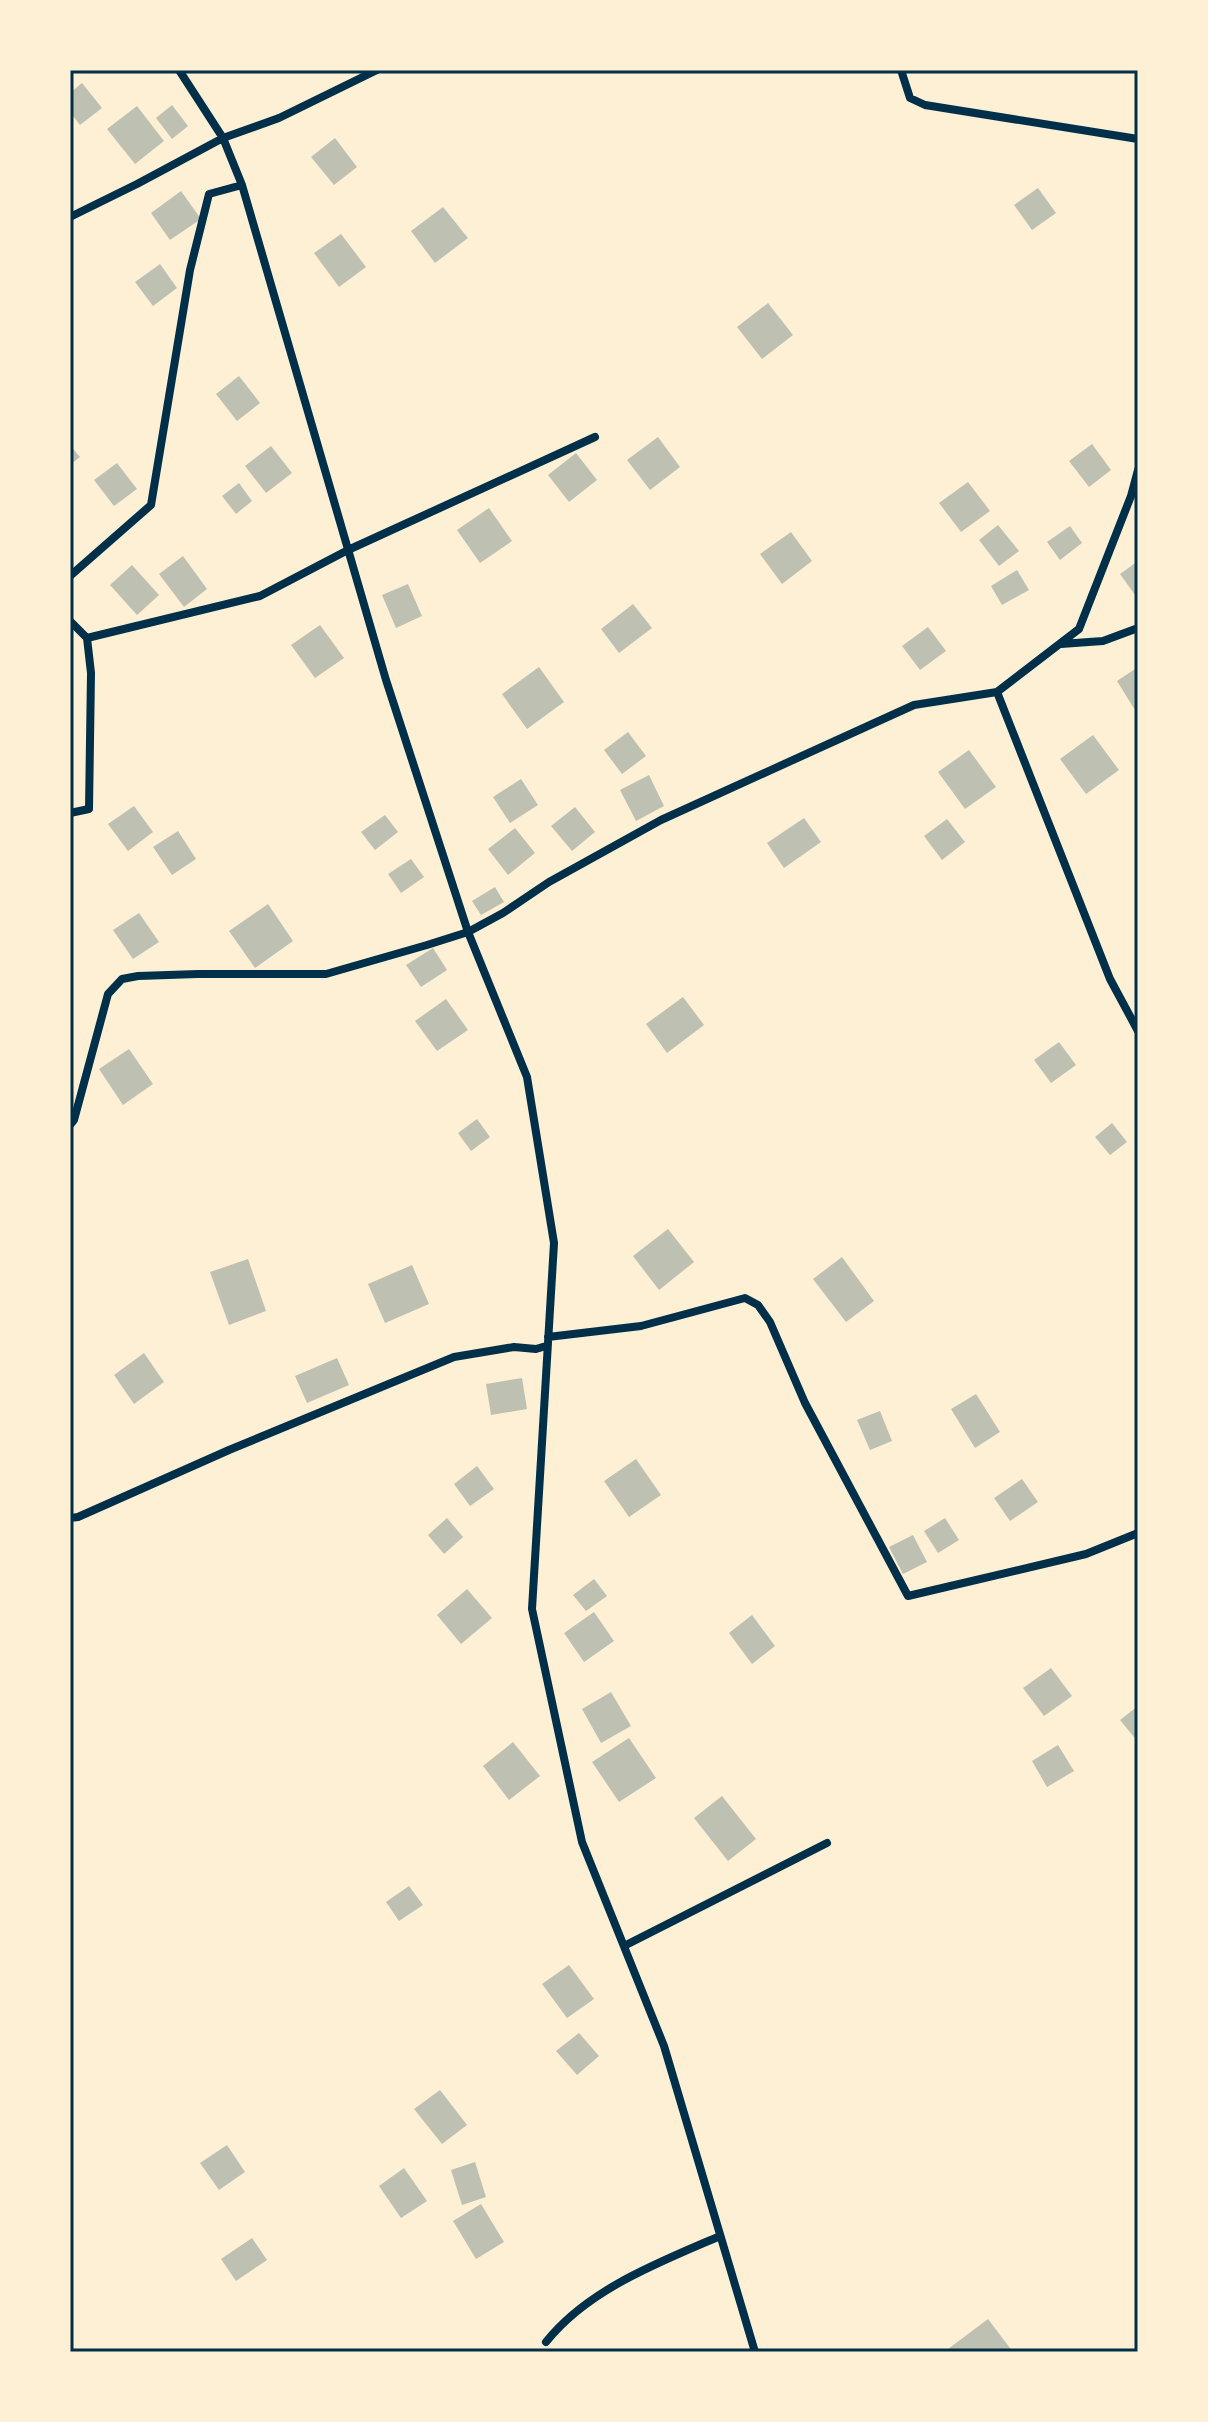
<svg xmlns="http://www.w3.org/2000/svg" width="1208" height="2422" font-family="Commissioner,sans-serif">
	<style>
		.building { fill: #bec0b2 }
		.lines { fill: none; stroke-linecap: round; stroke-linejoin: round }
		.minor { stroke: #003049; stroke-width: 8 }
		.neatline { fill: none; stroke: #003049; stroke-width: 3 }
	</style>
	<rect width="100%" height="100%" fill="#fdf0d5"/>
	<!-- building -->
	<path class="building" d="M82 83 102 108 80 125 70 112V93Z
		M172 105 188 126 172 139 156 118Z
		M137 106 164 141 135 164 107 129Z
		M335 138 357 167 334 185 311 157Z
		M1038 188 1056 213 1032 230 1014 205Z
		M181 191 201 219 170 240 151 213Z
		M443 207 468 238 435 263 411 231Z
		M341 234 366 267 339 287 314 253Z
		M160 264 177 288 153 306 135 282Z
		M768 303 793 335 762 359 737 327Z
		M239 376 260 403 237 421 216 394Z
		M658 437 680 467 650 490 627 460Z
		M1092 444 1111 470 1089 487 1069 461Z
		M70 445 80 457 70 465Z
		M271 446 292 473 266 493 245 466Z
		M576 453 597 480 569 502 548 475Z
		M117 463 137 489 114 506 94 480Z
		M968 482 990 511 961 532 939 503Z
		M239 483 252 501 236 514 222 496Z
		M489 508 512 541 480 563 457 530Z
		M998 525 1019 551 999 566 979 540Z
		M1070 526 1082 543 1060 560 1047 542Z
		M791 532 812 561 782 584 760 554Z
		M183 556 207 589 184 607 159 574Z
		M1138 561V599L1120 574Z
		M132 565 159 595 137 615 110 585Z
		M1017 570 1029 590 1002 605 991 586Z
		M408 584 422 616 396 628 382 595Z
		M633 604 652 628 619 653 601 629Z
		M320 625 344 658 315 678 291 645Z
		M928 627 946 651 920 670 902 646Z
		M539 667 564 702 527 729 502 694Z
		M1138 667V715L1117 681Z
		M628 732 646 756 622 774 604 750Z
		M1093 735 1119 770 1086 794 1060 759Z
		M969 750 996 787 965 809 938 772Z
		M649 775 664 806 636 821 620 790Z
		M521 779 538 805 510 823 493 797Z
		M134 806 153 832 128 851 108 824Z
		M575 807 595 832 572 851 551 826Z
		M385 815 398 832 375 850 361 832Z
		M804 818 821 842 784 868 767 843Z
		M947 819 965 842 942 860 924 836Z
		M515 828 535 853 508 875 488 849Z
		M178 831 196 859 172 875 153 847Z
		M411 859 424 877 401 893 388 874Z
		M495 887 504 902 481 915 472 901Z
		M268 904 293 941 255 968 229 931Z
		M139 913 159 942 133 959 113 930Z
		M433 948 447 970 421 987 406 965Z
		M683 997 704 1025 667 1053 646 1024Z
		M446 999 468 1030 437 1051 415 1021Z
		M1059 1042 1076 1065 1051 1083 1034 1060Z
		M129 1049 153 1084 123 1105 99 1069Z
		M477 1119 490 1137 471 1151 458 1133Z
		M1112 1123 1127 1142 1110 1155 1095 1137Z
		M668 1229 694 1262 659 1290 633 1256Z
		M842 1257 874 1301 846 1322 813 1279Z
		M248 1259 266 1311 229 1325 210 1272Z
		M412 1265 429 1304 385 1323 368 1284Z
		M144 1353 164 1382 134 1404 114 1375Z
		M337 1358 349 1385 307 1403 295 1376Z
		M522 1378 527 1409 491 1415 486 1384Z
		M976 1394 1000 1432 975 1448 951 1409Z
		M880 1411 892 1441 870 1450 857 1420Z
		M636 1459 661 1495 629 1517 604 1481Z
		M477 1466 494 1489 470 1506 454 1484Z
		M1022 1479 1038 1502 1010 1521 994 1498Z
		M447 1518 463 1537 444 1554 428 1535Z
		M945 1518 959 1540 938 1553 924 1531Z
		M913 1535 927 1562 903 1574 889 1547Z
		M594 1579 607 1596 586 1611 573 1595Z
		M467 1589 492 1618 461 1644 437 1615Z
		M594 1612 614 1641 584 1662 564 1633Z
		M752 1615 775 1646 752 1664 729 1633Z
		M1051 1668 1072 1696 1044 1716 1023 1688Z
		M611 1692 631 1726 601 1743 582 1709Z
		M1138 1706V1742L1120 1720Z
		M629 1738 656 1778 619 1802 592 1762Z
		M513 1742 540 1776 509 1800 483 1766Z
		M1058 1745 1074 1771 1047 1787 1032 1761Z
		M722 1796 756 1839 728 1861 694 1818Z
		M409 1886 423 1905 399 1921 386 1902Z
		M569 1965 594 1999 567 2018 542 1984Z
		M579 2033 599 2056 577 2075 556 2051Z
		M440 2090 467 2125 442 2144 414 2109Z
		M227 2145 245 2172 219 2190 200 2163Z
		M475 2162 486 2197 462 2205 451 2170Z
		M404 2168 427 2201 401 2218 379 2186Z
		M481 2204 504 2242 476 2259 453 2221Z
		M252 2238 267 2260 236 2281 221 2259Z
		M988 2319 1013 2352H944Z"/>
	<g class="lines">
		<!-- minor -->
		<path class="minor" d="M179 70 223 138 242 185 386 680 468 932 527 1077 554 1243 532 1609 582 1842 664 2046 755 2352
			M901 70 910 98 925 105 1138 139
			M70 217 137 184 223 138 279 118 377 70
			M70 576 151 505 190 270 209 194 242 185
			M70 621 87 638 91 673 89 809 70 813
			M87 638 260 596 348 550 595 437
			M1061 644 1103 641 1138 628
			M997 692 1110 979 1138 1031
			M70 1125 74 1120 108 994 122 979 138 976 198 974H326L427 945 468 932 503 913 549 882 661 820 914 705 997 692 1079 629 1131 496 1138 470
			M548 1337 641 1326 745 1298 758 1305 770 1322 805 1403 908 1596 1086 1554 1138 1533
			M70 1518 78 1517 229 1450 454 1357 514 1347 536 1349 546 1346
			M624 1946 827 1843
			M546 2342C588 2289 660 2262 720 2236"/>
	</g>
	<!-- border -->
	<rect width="1208" height="2422" fill="none" stroke="#fdf0d5" stroke-width="144"/>
	<rect x="72" y="72" width="1064" height="2278" class="neatline"/>
</svg>
